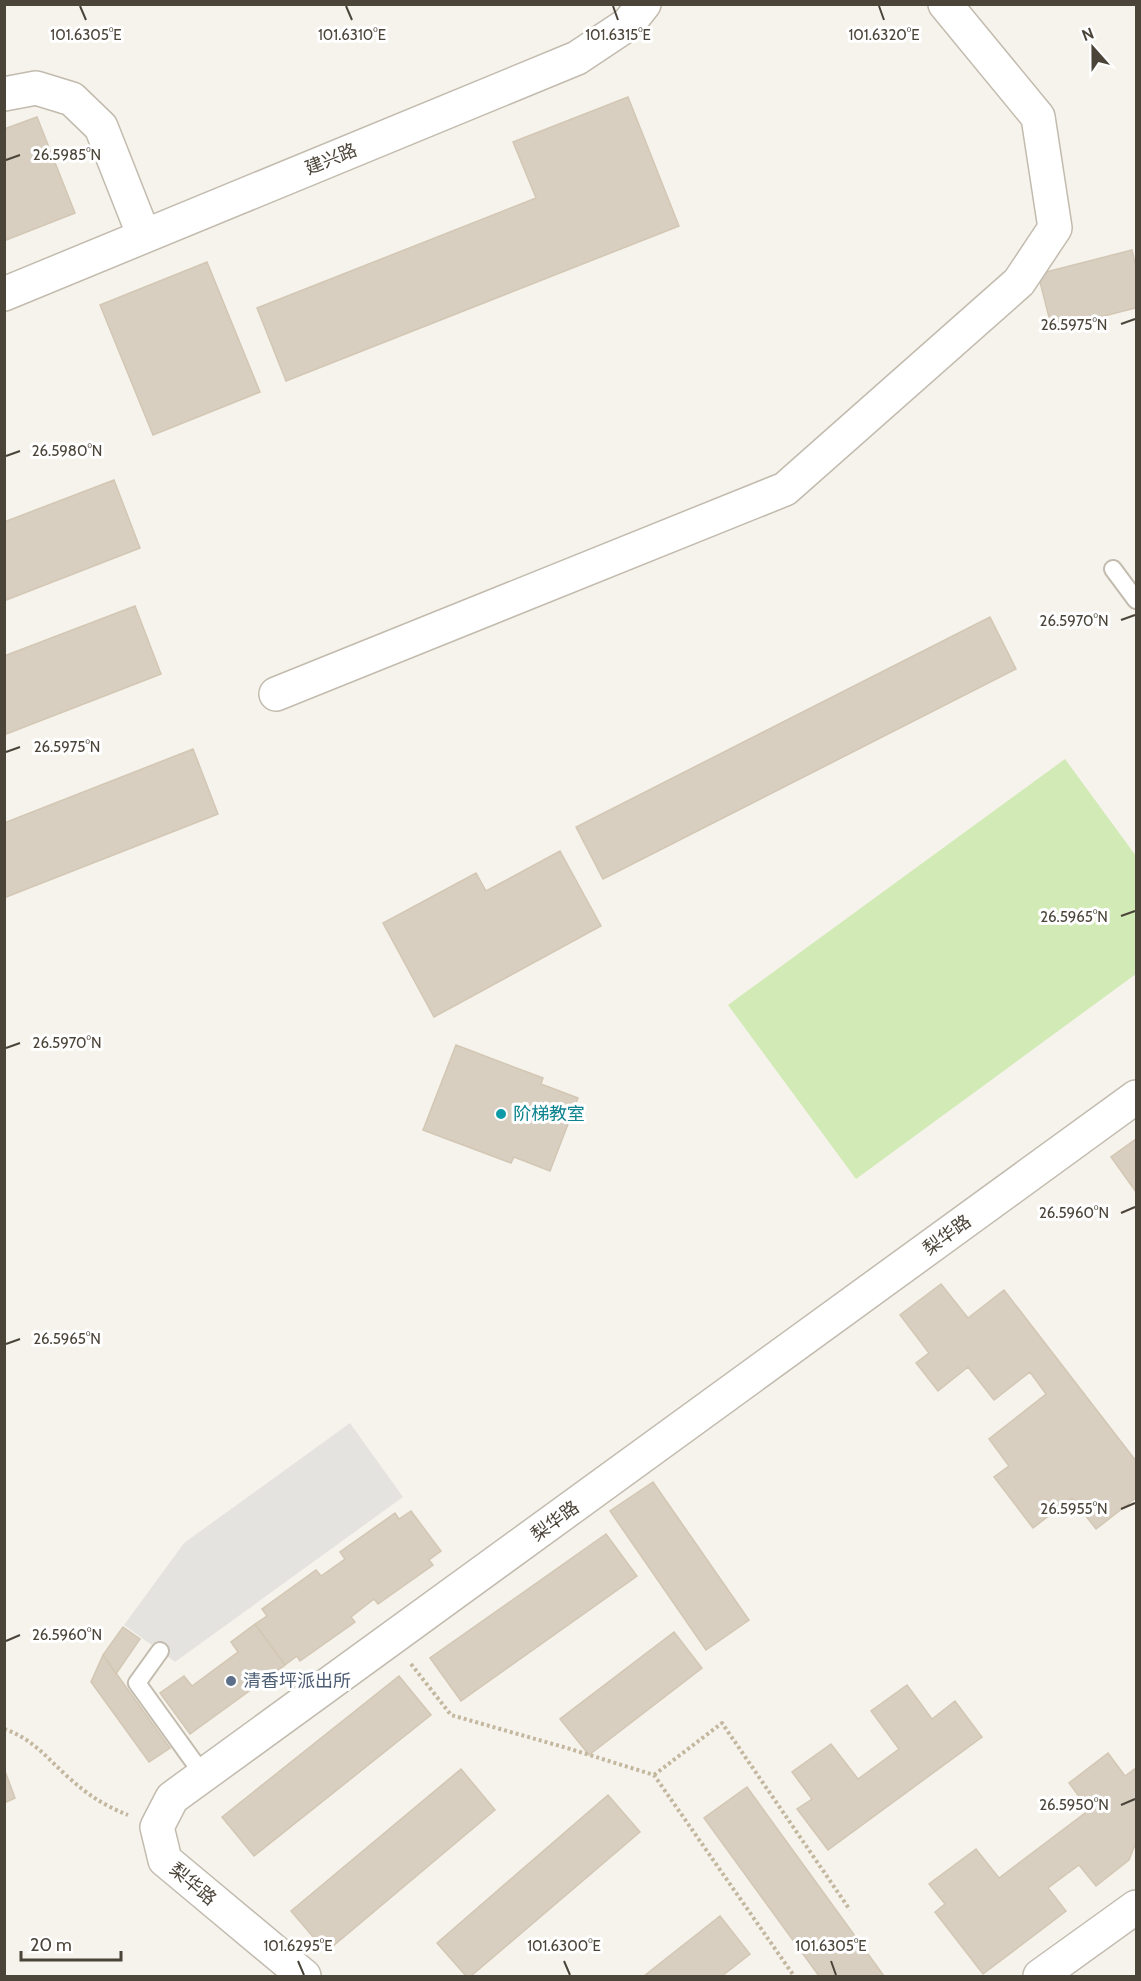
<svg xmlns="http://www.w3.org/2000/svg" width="1141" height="1981" font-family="Cabin,'Noto Sans SC',sans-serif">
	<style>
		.green { fill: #d2eab5 }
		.parking { fill: #e5e3e0 }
		.building { fill: #d8cfc1; stroke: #d3c7b4; stroke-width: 1.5 }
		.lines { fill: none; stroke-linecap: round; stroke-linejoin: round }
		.service-casing { stroke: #c2bbae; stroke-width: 20 }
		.minor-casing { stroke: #c2bbae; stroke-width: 36 }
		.tertiary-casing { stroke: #c2bbae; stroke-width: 36 }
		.path { stroke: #c4b79f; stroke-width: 4; stroke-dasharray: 3 3; stroke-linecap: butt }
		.service { stroke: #fff; stroke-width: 16 }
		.minor { stroke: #fff; stroke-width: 33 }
		.tertiary { stroke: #fff; stroke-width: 33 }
		.ticks { fill: none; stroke: #4b4439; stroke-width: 2 }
		.culture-dot { fill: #0f9aa8; stroke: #fff; stroke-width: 2 }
		.service-dot { fill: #5c6f8a; stroke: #fff; stroke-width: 2 }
		.labels { text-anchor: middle; stroke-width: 6; stroke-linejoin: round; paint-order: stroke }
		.street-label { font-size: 18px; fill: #4b4439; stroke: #fff }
		.culture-label { font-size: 18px; fill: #0d838f; stroke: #fff; text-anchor: start }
		.service-label { font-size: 18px; fill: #4e5e75; stroke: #fff; text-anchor: start }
		.ticks-label { font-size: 15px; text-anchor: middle; fill: #4b4439; stroke: #fff; stroke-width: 6; stroke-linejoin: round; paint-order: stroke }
	</style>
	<rect width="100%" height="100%" fill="#f6f3ec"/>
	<!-- green -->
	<path class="green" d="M1065 759 1136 856V974L856 1179 728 1005Z"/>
	<!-- parking -->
	<path class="parking" d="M350 1423 403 1497 175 1662 124 1625 184 1543Z"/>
	<!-- building -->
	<path class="building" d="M628 97 679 226 286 381 257 308 536 198 513 142Z
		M37 117 75 213 4 241V129Z
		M1132 250 1136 267V308L1052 329 1038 274Z
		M207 262 260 392 153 435 100 305Z
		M114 480 140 548 4 601V522Z
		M135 606 161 674 4 735V656Z
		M990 617 1016 669 603 879 576 827Z
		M193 749 218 814 4 898V823Z
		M560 851 601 926 434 1017 383 923 476 873 486 891Z
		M456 1045 543 1078 541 1084 578 1098 550 1171 514 1157 511 1163 423 1130Z
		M1136 1139V1192L1111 1157Z
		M941 1284 968 1318 1004 1290 1136 1461V1498L1096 1529 1072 1498 1033 1528 994 1477 1009 1466 989 1439 1046 1394 1030 1372 994 1400 968 1367 938 1391 916 1363 929 1353 900 1315Z
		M653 1482 749 1620 706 1650 610 1511Z
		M411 1511 441 1551 429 1560 433 1565 378 1604 374 1599 351 1617 355 1622 300 1661 297 1656 285 1665 255 1624 267 1616 262 1609 316 1570 321 1576 345 1559 340 1552 395 1513 399 1519Z
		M606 1534 637 1576 461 1701 430 1658Z
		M255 1624 285 1665 190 1734 160 1693 184 1676 192 1686 238 1652 231 1642Z
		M123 1627 140 1639 116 1674 103 1655Z
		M674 1632 702 1668 589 1755 560 1719Z
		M103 1655 170 1748 149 1762 91 1682Z
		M399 1676 431 1715 254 1856 222 1817Z
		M907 1685 932 1719 955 1701 982 1737 828 1850 797 1809 812 1799 792 1772 831 1744 858 1779 899 1749 871 1711Z
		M1108 1753 1125 1776 1136 1768V1842L1129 1860 1096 1886 1079 1865 1048 1888 1066 1911 983 1974 935 1912 945 1904 929 1884 976 1849 999 1878 1089 1810 1069 1783Z
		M461 1769 495 1810 326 1952 291 1911Z
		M5 1771 15 1798 4 1803V1771Z
		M747 1787 884 1976H819L704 1818Z
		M608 1795 640 1832 471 1976H466L437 1943Z
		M720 1916 750 1954 722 1976H644Z"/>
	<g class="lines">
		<!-- service casing -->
		<g class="service-casing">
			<path id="service" d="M1113 569 1136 600
				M160 1651 137 1683 204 1776"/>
		</g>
		<!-- minor casing -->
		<g class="minor-casing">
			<path id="minor" d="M4 94 36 88 72 99 101 127 144 236
				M4 294 577 58 628 24 644 4
				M276 694 785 489 1019 282 1055 228 1038 117 945 4
				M304 1976 165 1860 157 1827 172 1798 1136 1097"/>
		</g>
		<!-- tertiary casing -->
		<g class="tertiary-casing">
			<path id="tertiary" d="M1040 1976 1136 1907"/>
		</g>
		<!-- path -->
		<path class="path" d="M411 1664 451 1715 567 1748 654 1775 794 1976
			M4 1729C32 1738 48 1759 68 1777 88 1795 103 1805 128 1815
			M654 1775 722 1723 850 1910"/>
		<!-- service -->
		<use href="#service" class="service"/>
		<!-- minor -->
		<use href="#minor" class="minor"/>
		<!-- tertiary -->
		<use href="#tertiary" class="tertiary"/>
	</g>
	<!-- ticks -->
	<path class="ticks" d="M80 6 86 20M346 6 352 20M613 6 618 20M879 6 884 20M6 160 20 155M1121 324 1135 319M6 456 20 451M1121 620 1135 615M6 752 20 747M1121 916 1135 911M6 1048 20 1043M1121 1213 1135 1207M6 1344 20 1339M1121 1509 1135 1503M6 1641 20 1635M1121 1805 1135 1799M298 1961 304 1975M564 1961 570 1975M831 1961 836 1975"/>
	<!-- markers -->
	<circle class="culture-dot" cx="501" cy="1114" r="6"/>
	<circle class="service-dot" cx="231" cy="1681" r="6"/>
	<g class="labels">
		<!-- street labels -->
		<g class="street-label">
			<text transform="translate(331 159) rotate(-22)" y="6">建兴路</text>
			<text transform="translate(947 1235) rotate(-36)" y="6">梨华路</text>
			<text transform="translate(555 1521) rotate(-36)" y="6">梨华路</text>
			<text transform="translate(193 1884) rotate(40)" y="6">梨华路</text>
		</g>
		<!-- culture labels -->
		<g class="culture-label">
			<text x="513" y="1120">阶梯教室</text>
		</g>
		<!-- service labels -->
		<g class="service-label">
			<text x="243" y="1687">清香坪派出所</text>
		</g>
	</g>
	<g class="ticks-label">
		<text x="86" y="40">101.6305°E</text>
		<text x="352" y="40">101.6310°E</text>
		<text x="618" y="40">101.6315°E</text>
		<text x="884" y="40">101.6320°E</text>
		<text x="67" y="160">26.5985°N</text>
		<text x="1074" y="330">26.5975°N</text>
		<text x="67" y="456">26.5980°N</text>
		<text x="1074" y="626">26.5970°N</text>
		<text x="67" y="752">26.5975°N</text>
		<text x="1074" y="922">26.5965°N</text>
		<text x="67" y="1048">26.5970°N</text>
		<text x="1074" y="1218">26.5960°N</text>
		<text x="67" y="1344">26.5965°N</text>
		<text x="1074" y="1514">26.5955°N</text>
		<text x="67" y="1640">26.5960°N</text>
		<text x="1074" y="1810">26.5950°N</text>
		<text x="298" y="1951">101.6295°E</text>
		<text x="564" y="1951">101.6300°E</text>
		<text x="831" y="1951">101.6305°E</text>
	</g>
	<!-- border -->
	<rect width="1141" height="1981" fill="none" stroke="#4b4439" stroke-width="12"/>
	<!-- north arrow -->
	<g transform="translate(1093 48) rotate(339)" stroke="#ffffff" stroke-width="4.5" paint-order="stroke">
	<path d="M0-4.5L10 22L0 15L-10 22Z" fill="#4b4439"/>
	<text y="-9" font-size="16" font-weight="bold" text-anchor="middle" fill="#4b4439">N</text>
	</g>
	<!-- scale -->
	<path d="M21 1951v9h100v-9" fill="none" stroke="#4b4439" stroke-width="3"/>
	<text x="30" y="1951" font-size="18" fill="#4b4439" stroke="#ffffff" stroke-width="4.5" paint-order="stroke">20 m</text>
</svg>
